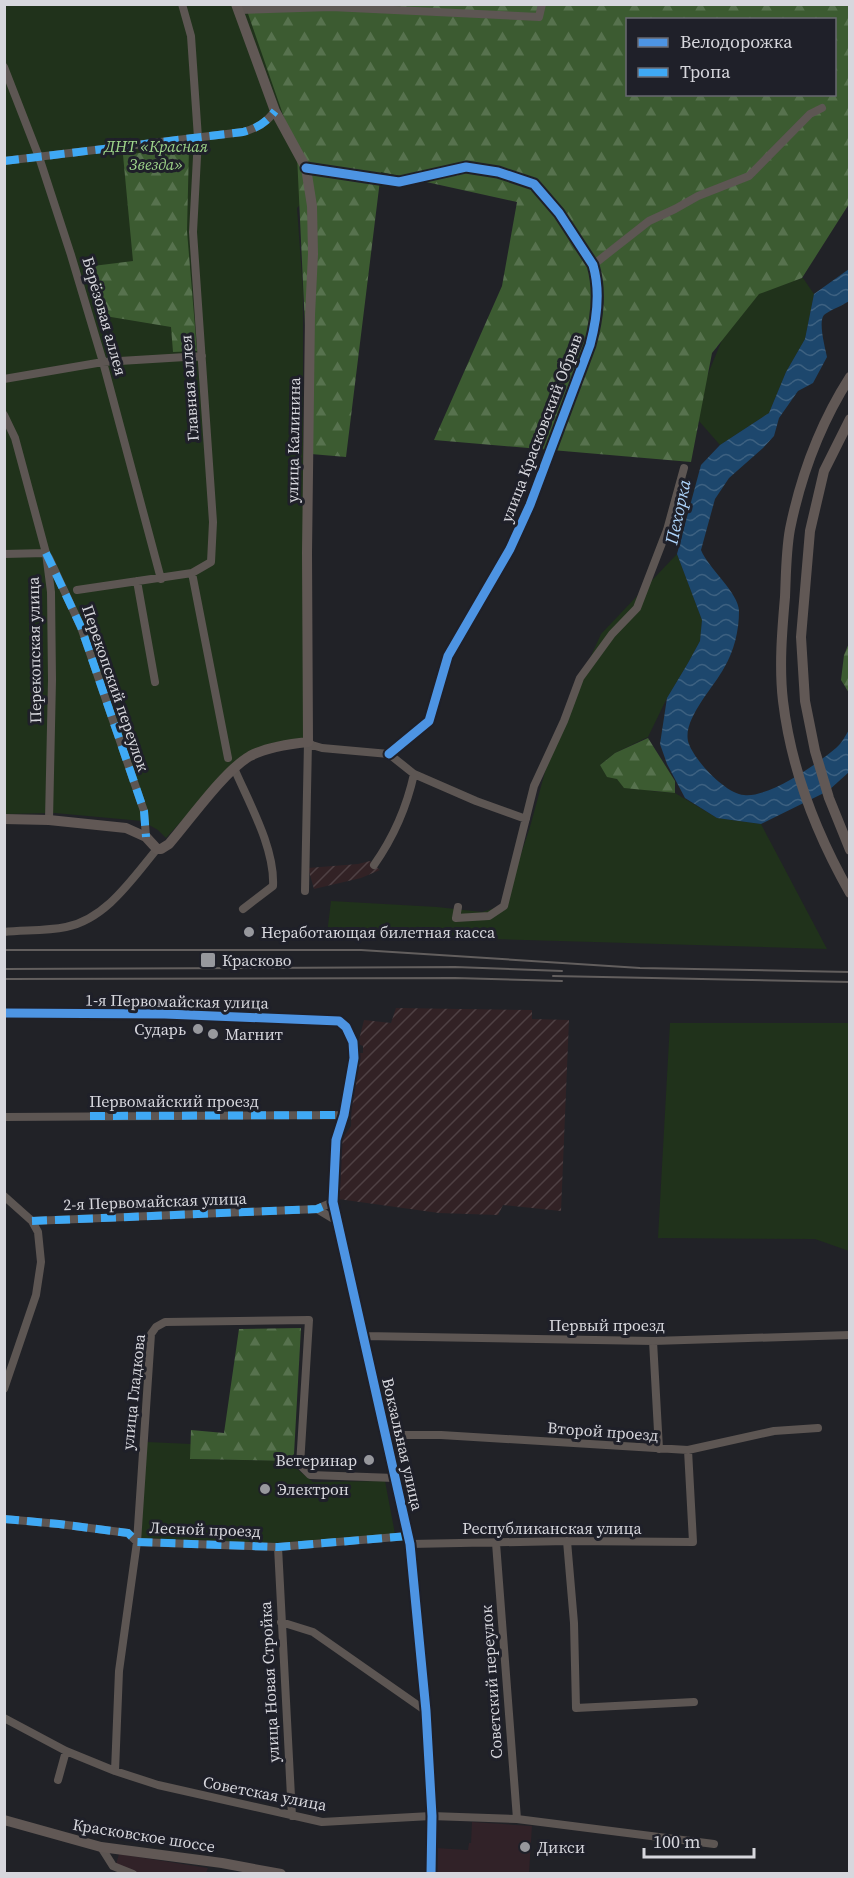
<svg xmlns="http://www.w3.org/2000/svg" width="854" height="1878" font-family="'Source Serif 4',serif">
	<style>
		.commercial { fill: #312228 }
		.industrial { fill: url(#industrial-furrows) }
		.green { fill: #20321b }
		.forest { fill: url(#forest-firs); fill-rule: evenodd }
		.water { fill: url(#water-waves) }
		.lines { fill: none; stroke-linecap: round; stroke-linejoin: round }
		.minor { stroke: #5d5653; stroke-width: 8 }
		.major { stroke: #615855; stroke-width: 10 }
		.rail { stroke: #635f5e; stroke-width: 2 }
		.quiet { stroke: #3fa9f5; stroke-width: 8; stroke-dasharray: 15 8; stroke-linecap: butt }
		.cycleway-casing { stroke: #1f2029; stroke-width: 13 }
		.cycleway { stroke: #4d94e3; stroke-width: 9 }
		.poi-dot { fill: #97989d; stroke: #1f2029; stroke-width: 2 }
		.labels { text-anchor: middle; stroke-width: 6; stroke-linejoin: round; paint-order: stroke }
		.park-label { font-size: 16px; font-style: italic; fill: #9ed48a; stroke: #1f2029 }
		.street-label { font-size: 16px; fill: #d7d7dd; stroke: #1f2029 }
		.poi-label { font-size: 16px; fill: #d7d7dd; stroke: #1f2029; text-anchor: start }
		.water-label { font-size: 18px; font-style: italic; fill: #aed5fc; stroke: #1f2029 }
	</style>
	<defs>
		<pattern id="industrial-furrows" width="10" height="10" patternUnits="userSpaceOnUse" patternTransform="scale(1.5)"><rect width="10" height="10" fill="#322225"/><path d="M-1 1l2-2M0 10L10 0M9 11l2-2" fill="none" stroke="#4f4144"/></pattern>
		<pattern id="forest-firs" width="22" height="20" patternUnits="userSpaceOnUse" patternTransform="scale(1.5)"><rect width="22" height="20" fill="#3c5b31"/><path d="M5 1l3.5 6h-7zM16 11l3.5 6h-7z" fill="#57724e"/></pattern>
		<pattern id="water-waves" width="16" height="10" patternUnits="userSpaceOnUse" patternTransform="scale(1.5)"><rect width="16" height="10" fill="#1d476d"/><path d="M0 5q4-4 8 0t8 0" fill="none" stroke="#3d6181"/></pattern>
	</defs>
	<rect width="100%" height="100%" fill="#212227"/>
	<!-- commercial -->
	<path class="commercial" d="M472 1822 532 1826 529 1873 435 1874 436 1848 468 1850 469 1843H471Z
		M119 1854 208 1868 206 1873H135L116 1864Z"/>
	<!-- industrial -->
	<path class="industrial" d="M370 861 380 870 361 878 314 889 308 868 358 864Z
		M396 1008 532 1010V1019L569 1020 561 1211 503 1205 498 1215 439 1213 338 1199V1145L351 1126 352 1089 358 1053H363V1046L358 1044 364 1020 391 1023Z"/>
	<!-- green -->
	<path class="green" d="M5 5H385L398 187 319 185 297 208 303 291V738L235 762 166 838 158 830 142 821 55 813 5 814Z
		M803 278 814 294 805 339 786 372 769 413 720 445 692 413 742 291Z
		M677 554 702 620 700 641 688 663 667 698 648 737 615 753 600 765 617 779 651 791 675 793 717 818 761 824 827 949 327 934 331 901 437 907 482 912 504 905 530 827 555 735 601 634Z
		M670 1023H848L849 1251 815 1239 658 1238Z
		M147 1442 191 1444V1459L287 1461 313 1482 385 1481 395 1534 276 1543 140 1538Z"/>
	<!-- forest -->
	<path class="forest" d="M245 5H849V204L802 278 759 294 712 353 691 462 434 440 502 286 517 202 381 172 346 457 311 454 297 155ZM628 20H834V94H628Z
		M189 147 187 231 197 351 173 352 171 327 99 315 85 267 133 261 123 155Z
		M849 643 850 693H849L841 680 844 655Z
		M648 738 675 781V793L624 788 617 779 607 777 600 765 615 753Z
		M301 1328 294 1454 287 1461 190 1459 191 1430 224 1433 239 1329Z"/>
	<!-- water -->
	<path class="water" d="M849 269V301C844 305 828 311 824 315 818 322 825 347 827 357L813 383 798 391 779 418 774 436 763 448 729 478 715 499 701 550C708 568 739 593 739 611 739 631 734 651 724 668 714 687 680 722 689 744 695 761 726 794 744 795 769 798 817 764 836 748 842 743 845 736 849 730V772L828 791 761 824 717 818 685 798 667 764 660 744 667 698 688 663 700 641 702 620 677 554 701 465 720 445 769 413 786 372 805 339 814 294Z"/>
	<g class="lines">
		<!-- minor -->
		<path class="minor" d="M182 4 191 36 198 138 193 232 213 522 211 562 192 573 228 758
			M239 10 331 7 539 17 542 4
			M4 67 39 157 71 255 103 362 161 579
			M4 161 243 132C257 128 266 123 275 111
			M306 168 399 182 466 167 498 172 534 184 559 213 593 265C601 292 597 319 590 345L530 505 510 549 448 656 429 721 389 754
			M593 265 649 221 675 209 698 196 749 176 810 114 822 108
			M4 379 103 362 202 356
			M4 415 15 438 46 553 51 592 52 680 49 820
			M4 554 46 553
			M49 558 81 627 144 811 146 837
			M137 581 155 682
			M77 590 192 573
			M308 742 312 745 322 748 389 754 414 774 476 801 526 819
			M234 768C249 803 275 848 273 886L243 909
			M374 865C393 838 407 806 414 774
			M305 891 308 742
			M458 907 456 918 489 916 504 906 534 786 564 721 580 678 612 634 637 608 667 530 684 468
			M4 932C24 930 46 931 66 927 106 919 132 879 157 849
			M4 1013 165 1014 339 1021 346 1027 353 1042 354 1058 344 1115 336 1140 333 1202 410 1544 426 1711 432 1816 431 1874
			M4 1117 344 1115
			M4 1196 32 1221 38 1232 41 1262 36 1295 4 1389
			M317 1209 337 1221
			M32 1221 317 1209 333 1202
			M364 1336 653 1341 850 1335
			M653 1341 659 1449
			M385 1435H441L688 1450 774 1431 818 1428
			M4 1519 59 1524 128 1533 137 1542 278 1547 408 1536
			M567 1541 574 1623 576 1708 694 1702
			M496 1543 517 1819
			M410 1544 567 1541 693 1542 688 1450
			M278 1547 292 1816
			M281 1622 313 1632 426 1711
			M4 1718 66 1751 115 1771 158 1785 322 1822 431 1816 517 1819 714 1844
			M115 1771 119 1671 137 1542 151 1334 156 1327 165 1322 309 1320 300 1465 310 1475 395 1478
			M58 1780 66 1751
			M101 1847 113 1866 133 1874"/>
		<!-- major -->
		<path class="major" d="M850 377C820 424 801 475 790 529 786 551 786 574 785 597 782 631 779 667 783 701 791 768 817 835 850 893
			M850 419 824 471 810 531 801 637 805 701 815 751 829 798 850 850
			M4 819 49 820 126 828 146 837 157 849H161L169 844C189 821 225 770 250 756 267 747 289 744 308 742L307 553 310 315 313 254 312 206 306 168 275 111 236 4
			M4 1820 101 1847 222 1863 281 1874"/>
		<!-- rail -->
		<path class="rail" d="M4 950H361L640 968 850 972
			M4 969 455 967 562 971
			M553 976 850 982
			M4 979 455 978 562 981"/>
		<!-- quiet -->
		<path class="quiet" d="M4 161 243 132C257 128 266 123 275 111
			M46 553 81 627 144 811 146 837
			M90 1116 344 1115
			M32 1221 317 1209 333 1202
			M4 1519 59 1524 128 1533 137 1542 278 1547 408 1536"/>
		<!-- cycleway casing -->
		<g class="cycleway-casing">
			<path id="cycleway" d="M306 168 399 182 466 167 498 172 534 184 559 213 593 265C601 292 597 319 590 345L530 505 510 549 448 656 429 721 389 754
				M4 1013 165 1014 339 1021 346 1027 353 1042 354 1058 344 1115 336 1140 333 1202 410 1544 426 1711 432 1816 431 1874"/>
		</g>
		<!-- cycleway -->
		<use href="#cycleway" class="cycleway"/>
	</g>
	<!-- markers -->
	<g class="poi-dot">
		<circle cx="249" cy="932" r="6"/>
		<rect x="200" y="952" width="16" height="16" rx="3"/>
		<circle cx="198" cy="1029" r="6"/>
		<circle cx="213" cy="1034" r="6"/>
		<circle cx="369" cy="1460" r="6"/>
		<circle cx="265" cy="1489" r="6"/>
		<circle cx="525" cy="1847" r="6"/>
	</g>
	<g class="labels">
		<!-- park labels -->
		<g class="park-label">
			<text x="156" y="152">ДНТ «Красная<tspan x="156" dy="18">Звезда»</tspan></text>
		</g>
		<!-- street labels -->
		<g class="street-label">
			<text transform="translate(105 316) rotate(74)" y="6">Берёзовая аллея</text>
			<text transform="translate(189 388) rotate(-94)" y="6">Главная аллея</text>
			<text transform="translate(541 428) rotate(-69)" y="6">улица Красковский Обрыв</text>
			<text transform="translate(293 440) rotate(-89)" y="6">улица Калинина</text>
			<text transform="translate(34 650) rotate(-91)" y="6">Перекопская улица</text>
			<text transform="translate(116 688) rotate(71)" y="6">Перекопский переулок</text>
			<text transform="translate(177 1001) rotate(1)" y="6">1-я Первомайская улица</text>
			<text x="174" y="1107">Первомайский проезд</text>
			<text transform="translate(155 1201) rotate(-2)" y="6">2-я Первомайская улица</text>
			<text x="607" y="1331">Первый проезд</text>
			<text transform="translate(133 1392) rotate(-84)" y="6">улица Гладкова</text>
			<text transform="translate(603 1431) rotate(4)" y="6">Второй проезд</text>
			<text transform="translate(403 1444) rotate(77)" y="6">Вокзальная улица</text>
			<text x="552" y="1534">Республиканская улица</text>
			<text transform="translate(205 1529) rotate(2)" y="6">Лесной проезд</text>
			<text transform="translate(269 1682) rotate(-93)" y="6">улица Новая Стройка</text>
			<text transform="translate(491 1682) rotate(-94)" y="6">Советский переулок</text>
			<text transform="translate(265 1793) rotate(11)" y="6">Советская улица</text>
			<text transform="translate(144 1835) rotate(9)" y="6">Красковское шоссе</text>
		</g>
		<!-- poi labels -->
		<g class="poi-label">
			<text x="261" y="938">Неработающая билетная касса</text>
			<text x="222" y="966">Красково</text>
			<text x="186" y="1035" text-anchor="end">Сударь</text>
			<text x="225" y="1040">Магнит</text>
			<text x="357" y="1466" text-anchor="end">Ветеринар</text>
			<text x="277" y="1495">Электрон</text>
			<text x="537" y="1853">Дикси</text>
		</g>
		<!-- water labels -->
		<g class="water-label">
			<text transform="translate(678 512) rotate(-78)" y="6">Пехорка</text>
		</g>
	</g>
	<!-- border -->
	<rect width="854" height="1878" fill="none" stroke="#d7d7dd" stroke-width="12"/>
	<!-- legend -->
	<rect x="626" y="18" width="210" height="78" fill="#1f2029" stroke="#696971" stroke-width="1.5"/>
	<rect x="638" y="38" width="30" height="9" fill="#4d94e3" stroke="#696971" stroke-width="1.5"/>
	<text x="680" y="48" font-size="18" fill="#d7d7dd">Велодорожка</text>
	<rect x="638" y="68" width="30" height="9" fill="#3fa9f5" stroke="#696971" stroke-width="1.5"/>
	<text x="680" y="78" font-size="18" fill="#d7d7dd">Тропа</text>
	<!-- scale -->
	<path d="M644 1848v9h110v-9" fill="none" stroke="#d7d7dd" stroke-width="3"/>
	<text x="653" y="1848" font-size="18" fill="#d7d7dd" stroke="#1f2029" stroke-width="4.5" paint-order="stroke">100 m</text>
</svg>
